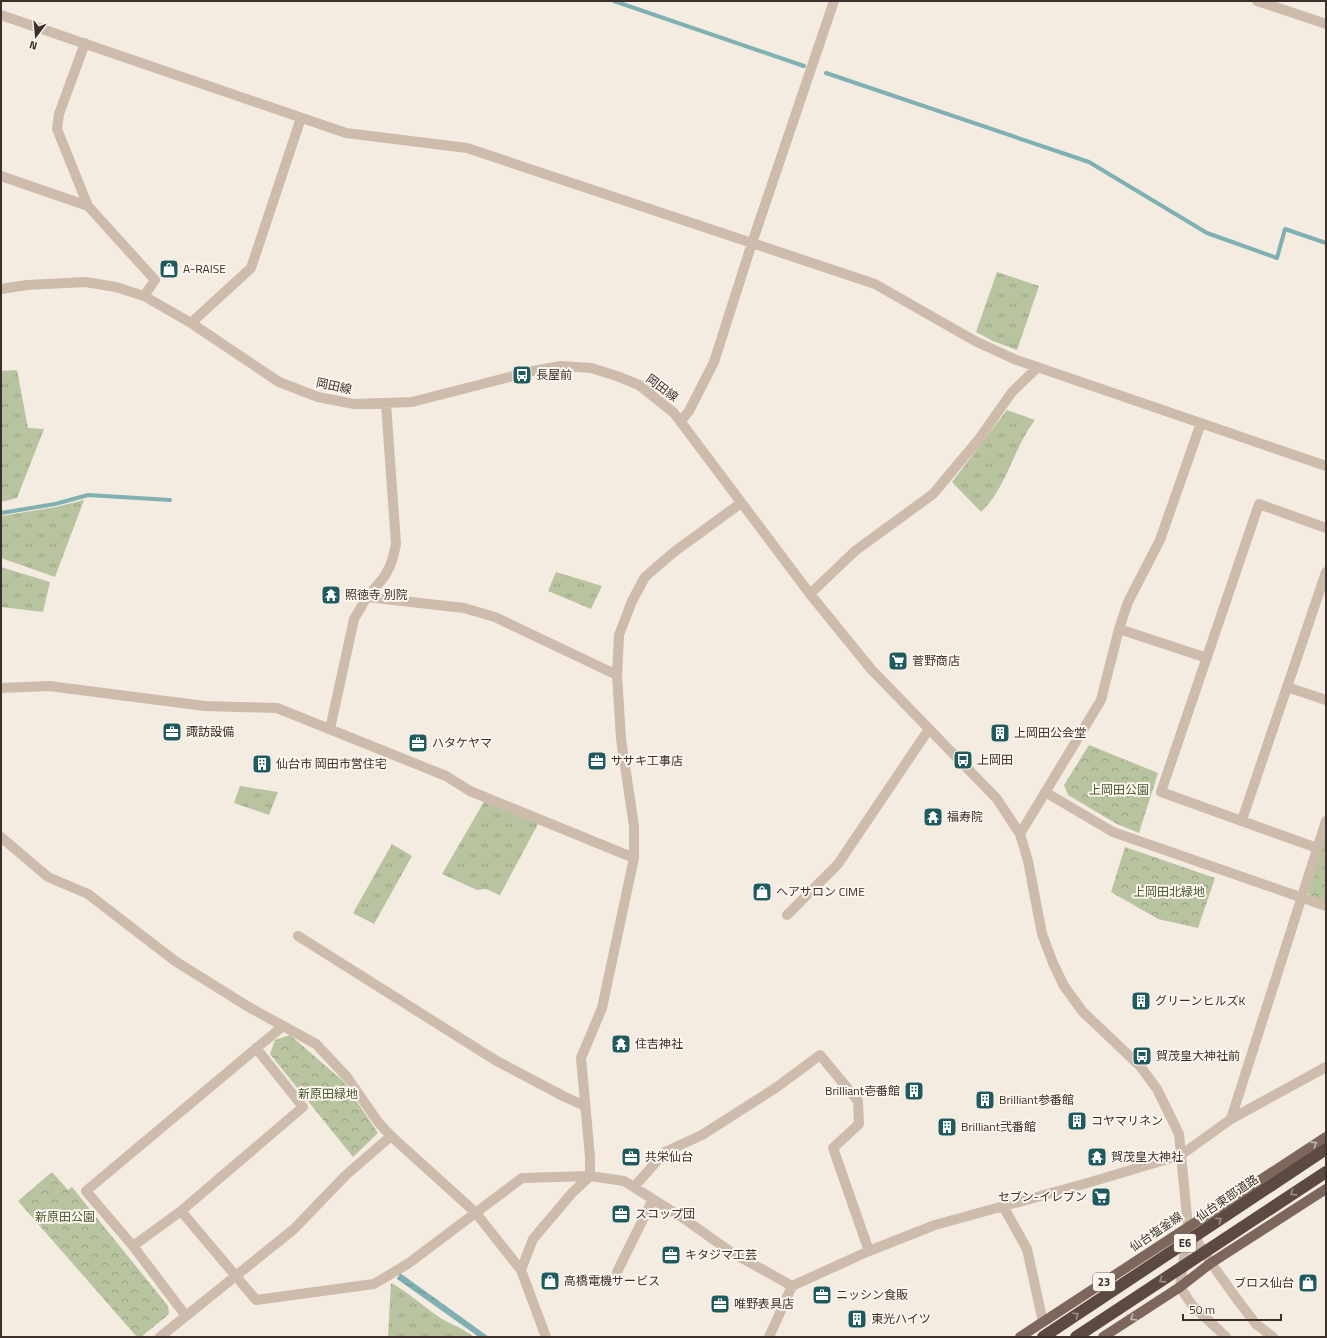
<svg xmlns="http://www.w3.org/2000/svg" width="1327" height="1338" font-family="'Titillium Web','Noto Sans JP',sans-serif">
	<style>
		.grass { fill: url(#grass-tufts) }
		.park { fill: url(#park-crowns) }
		.water { fill: url(#water-ripples) }
		.lines { fill: none; stroke-linecap: round; stroke-linejoin: round }
		.stream { stroke: #7fb0b2; stroke-width: 4 }
		.minor { stroke: #cdbbac; stroke-width: 10 }
		.major { stroke: #7d675c; stroke-width: 10 }
		.highway { stroke: #5c4a42; stroke-width: 12 }
		.oneway { stroke: #c2b5ac }
		.oneway2 { stroke: #9c8e87 }
		.labels { text-anchor: middle; stroke-width: 4; stroke-linejoin: round; paint-order: stroke }
		.shield { fill: #fbf5ee; stroke: #756b66; stroke-width: 1 }
		.shield-label { font-size: 11px; font-weight: bold; fill: #3b302b }
		.poi-label { font-size: 12px; fill: #3b302b; stroke: #fbf5ee; text-anchor: start }
		.street-label { font-size: 12px; fill: #3b302b; stroke: #fbf5ee }
		.park-label { font-size: 12px; fill: #4a5a2e; stroke: #fbf5ee }
	</style>
	<defs>
		<pattern id="grass-tufts" width="24" height="20" patternUnits="userSpaceOnUse"><rect width="24" height="20" fill="#b8c4a0"/><path d="M3 7l-1-3M5 7V3M7 7l1-3M15 17l-1-3M17 17v-4M19 17l1-3" fill="none" stroke="#97a083"/></pattern>
		<pattern id="park-crowns" width="20" height="18" patternUnits="userSpaceOnUse"><rect width="20" height="18" fill="#b8c4a0"/><path d="M2 6a3 3 0 1 1 6 0M12 15a3 3 0 1 1 6 0" fill="none" stroke="#97a083"/></pattern>
		<pattern id="water-ripples" width="26" height="14" patternUnits="userSpaceOnUse"><rect width="26" height="14" fill="#7fb0b2"/><path d="M2 4q2-2 4 0t4 0M15 11q2-2 4 0t4 0" fill="none" stroke="#699091"/></pattern>
	</defs>
	<rect width="100%" height="100%" fill="#f4ebe1"/>
	<!-- grass -->
	<path class="grass" d="M997 272 1039 286 1017 350 993 341 976 332Z
		M17 370 28 428 44 429 17 498 1 502V371Z
		M1007 410 1035 420C1013 448 1007 488 981 512L952 482Z
		M84 500 55 577 1 558V516L56 507Z
		M1 567 50 582 43 612 1 607Z
		M556 572 602 586 591 609 548 591Z
		M240 786 278 792 269 815 234 803Z
		M485 800 539 822 500 895 486 889 477 890 442 874Z
		M392 844 412 856 374 924 353 913Z
		M391 1283C410 1293 425 1308 442 1319 453 1325 464 1329 474 1337H388Z"/>
	<!-- park -->
	<path class="park" d="M1089 745 1158 773 1139 833 1117 824 1068 795 1064 785Z
		M1326 831V902L1311 897 1307 891Z
		M1125 847 1215 878 1198 928 1158 919 1111 892Z
		M290 1035 343 1081 378 1133 353 1157 270 1054 275 1040Z
		M52 1172 68 1190 72 1187 168 1306 169 1314 141 1337H137L18 1201Z"/>
	<!-- water -->
	<path class="water" d="M400 1273 489 1337H479L397 1279Z"/>
	<g class="lines">
		<!-- stream -->
		<path class="stream" d="M614 1 804 66
			M826 73 1089 162 1207 233 1277 258 1285 229 1326 243
			M1 513 55 504 88 495 170 500"/>
		<!-- minor -->
		<path class="minor" d="M1257 1 1326 24
			M1 15 346 133 467 148 875 284 975 341 1014 359 1326 466
			M85 43 59 114 57 129 88 206 155 280 144 296
			M1 176 88 206
			M1 289 27 285 85 282 116 287 144 296 191 323 279 382 318 397 354 404 412 402 533 371 561 366 591 368 617 376 639 385 674 413 810 594 871 669 997 799 1020 834 1028 861 1042 934 1053 963 1064 986 1083 1012 1140 1066 1157 1089 1179 1134 1188 1227 1180 1287 1192 1305 1226 1337
			M191 323 251 268 301 118
			M681 421 689 411 714 362 752 243 834 1
			M810 594 855 551 933 494 979 439 1012 392 1038 367
			M367 597C385 577 391 571 396 544L386 404
			M1119 629 1207 658
			M1287 687 1326 700
			M1 688 49 686 205 706 277 708 446 776 470 791 634 858
			M330 729 354 619 367 597 464 608 495 617 617 675
			M1045 792 1113 832 1326 906
			M1242 820 1326 572
			M1020 834 1101 700 1119 629 1128 602 1160 540 1201 423
			M1 837 48 877 88 894 175 961 247 1006 316 1044 347 1077 378 1122 391 1136 475 1212 521 1270 546 1337
			M1317 848 1161 792 1259 504 1326 528
			M787 915 838 864 929 729
			M298 936 495 1060 563 1096 585 1106
			M1231 1119 1326 821
			M634 1187 665 1152 702 1135 777 1087 820 1055 858 1101 859 1124 833 1148 869 1251
			M1003 1206 1027 1249 1043 1322
			M181 1211 303 1107 256 1048
			M1190 1230 1211 1263 1239 1302 1256 1324 1273 1337
			M133 1246 181 1211 256 1300 374 1284 409 1263 522 1178 590 1176 624 1181 683 1218 731 1252 792 1286
			M521 1270 533 1239 572 1193 590 1176V1157L581 1058 602 1008 634 858V826L621 739 617 675 619 635 632 601 645 577 674 552 741 503
			M617 1272 653 1199
			M186 1316 133 1246 86 1191 283 1026
			M160 1337 294 1229 346 1175 391 1136
			M769 1337 792 1286 869 1251 935 1225 1084 1184 1181 1155 1231 1119 1326 1067"/>
		<!-- major -->
		<path class="major" d="M1020 1337 1326 1137
			M1103 1337 1180 1287 1211 1263 1326 1189"/>
		<!-- highway -->
		<path class="highway" d="M1043 1337 1326 1149
			M1076 1337 1326 1172"/>
	</g>
	<!-- one-way arrows -->
	<defs><path id="oneway-chevron" d="M-2-3.5L2.5 0L-2 3.5" fill="none" stroke-width="1.6" stroke-linecap="round" stroke-linejoin="round"/></defs>
	<g class="oneway">
		<use href="#oneway-chevron" transform="translate(1314 1144) rotate(-33)"/>
		<use href="#oneway-chevron" transform="translate(1133 1318) rotate(147)"/>
	</g>
	<g class="oneway2">
		<use href="#oneway-chevron" transform="translate(1293 1193) rotate(147)"/>
		<use href="#oneway-chevron" transform="translate(1219 1220) rotate(-34)"/>
		<use href="#oneway-chevron" transform="translate(1162 1280) rotate(147)"/>
		<use href="#oneway-chevron" transform="translate(1076 1315) rotate(-34)"/>
	</g>
	<!-- icons -->
	<defs>
		<g id="shop-square" transform="scale(1)"><rect x="-9" y="-9" width="18" height="18" rx="4" fill="#1f5a5e" stroke="#fbf5ee"/><path d="M-5-2.5h2.3a2.7 3.5 0 0 1 5.4 0H5L5.5 6h-11ZM-1.5-2.5h3a1.5 2.3 0 0 0-3 0Z" fill="#fff"/></g>
		<g id="bus-square" transform="scale(1)"><rect x="-9" y="-9" width="18" height="18" rx="4" fill="#1f5a5e" stroke="#fbf5ee"/><path d="M-5-6H5V4H4V6H2V4H-2V6H-4V4H-5ZM-3.5-4V0h7V-4ZM-3.5 1.2v1.5H-2V1.2ZM2 1.2v1.5H3.5V1.2Z" fill="#fff"/></g>
		<g id="temple-square" transform="scale(1)"><rect x="-9" y="-9" width="18" height="18" rx="4" fill="#1f5a5e" stroke="#fbf5ee"/><path d="M0-6L5-2H3V0L6.5 2.5H4V6H1.5V3h-3V6H-4V2.5H-6.5L-3 0V-2H-5Z" fill="#fff"/></g>
		<g id="supermarket-square" transform="scale(1)"><rect x="-9" y="-9" width="18" height="18" rx="4" fill="#1f5a5e" stroke="#fbf5ee"/><path d="M-6-5.5h2.5l.6 2H6L4.5 2H-2.5L-4.4-4H-6ZM-1.5 3.2a1.3 1.3 0 1 0 .1 0ZM3 3.2a1.3 1.3 0 1 0 .1 0Z" fill="#fff"/></g>
		<g id="office-square" transform="scale(1)"><rect x="-9" y="-9" width="18" height="18" rx="4" fill="#1f5a5e" stroke="#fbf5ee"/><path d="M-6-3h4V-5.5h4V-3h4V5H-6ZM-1-4.5V-3h2v-1.5ZM-6 0V1H6V0Z" fill="#fff"/></g>
		<g id="building-square" transform="scale(1)"><rect x="-9" y="-9" width="18" height="18" rx="4" fill="#1f5a5e" stroke="#fbf5ee"/><path d="M-4-6H4V6H1V3H-1V6H-4ZM-2.5-4.3h1.7v1.8h-1.7ZM.8-4.3h1.7v1.8H.8ZM-2.5-1h1.7V.8h-1.7ZM.8-1h1.7V.8H.8Z" fill="#fff"/></g>
	</defs>
	<g fill-rule="evenodd">
		<use href="#shop-square" x="169" y="269"/>
		<use href="#bus-square" x="522" y="375"/>
		<use href="#temple-square" x="331" y="595"/>
		<use href="#supermarket-square" x="898" y="661"/>
		<use href="#office-square" x="172" y="732"/>
		<use href="#building-square" x="1000" y="733"/>
		<use href="#office-square" x="418" y="743"/>
		<use href="#bus-square" x="963" y="760"/>
		<use href="#office-square" x="597" y="761"/>
		<use href="#building-square" x="262" y="764"/>
		<use href="#temple-square" x="933" y="817"/>
		<use href="#shop-square" x="762" y="892"/>
		<use href="#building-square" x="1141" y="1001"/>
		<use href="#temple-square" x="621" y="1044"/>
		<use href="#bus-square" x="1142" y="1056"/>
		<use href="#building-square" x="914" y="1091"/>
		<use href="#building-square" x="985" y="1100"/>
		<use href="#building-square" x="1077" y="1121"/>
		<use href="#building-square" x="947" y="1127"/>
		<use href="#office-square" x="631" y="1157"/>
		<use href="#temple-square" x="1097" y="1157"/>
		<use href="#supermarket-square" x="1101" y="1197"/>
		<use href="#office-square" x="621" y="1214"/>
		<use href="#office-square" x="671" y="1255"/>
		<use href="#shop-square" x="550" y="1281"/>
		<use href="#shop-square" x="1308" y="1283"/>
		<use href="#office-square" x="822" y="1295"/>
		<use href="#office-square" x="720" y="1304"/>
		<use href="#building-square" x="857" y="1319"/>
	</g>
	<g class="labels">
		<!-- shield labels -->
		<g class="shield">
			<rect x="1174" y="1234" width="22" height="18" rx="3"/>
			<rect x="1093" y="1273" width="22" height="18" rx="3"/>
		</g>
		<g class="shield-label">
			<text x="1185" y="1247">E6</text>
			<text x="1104" y="1286">23</text>
		</g>
		<!-- poi labels -->
		<g class="poi-label">
			<text x="183" y="273">A-RAISE</text>
			<text x="536" y="379">長屋前</text>
			<text x="345" y="599">照徳寺 別院</text>
			<text x="912" y="665">菅野商店</text>
			<text x="186" y="736">諏訪設備</text>
			<text x="1014" y="737">上岡田公会堂</text>
			<text x="432" y="747">ハタケヤマ</text>
			<text x="977" y="764">上岡田</text>
			<text x="611" y="765">ササキ工事店</text>
			<text x="276" y="768">仙台市 岡田市営住宅</text>
			<text x="947" y="821">福寿院</text>
			<text x="776" y="896">ヘアサロン CIME</text>
			<text x="1155" y="1005">グリーンヒルズK</text>
			<text x="635" y="1048">住吉神社</text>
			<text x="1156" y="1060">賀茂皇大神社前</text>
			<text x="900" y="1095" text-anchor="end">Brilliant壱番館</text>
			<text x="999" y="1104">Brilliant参番館</text>
			<text x="1091" y="1125">コヤマリネン</text>
			<text x="961" y="1131">Brilliant弐番館</text>
			<text x="645" y="1161">共栄仙台</text>
			<text x="1111" y="1161">賀茂皇大神社</text>
			<text x="1087" y="1201" text-anchor="end">セブン-イレブン</text>
			<text x="635" y="1218">スコップ団</text>
			<text x="685" y="1259">キタジマ工芸</text>
			<text x="564" y="1285">高橋電機サービス</text>
			<text x="1294" y="1287" text-anchor="end">ブロス仙台</text>
			<text x="836" y="1299">ニッシン食販</text>
			<text x="734" y="1308">唯野表具店</text>
			<text x="871" y="1323">東光ハイツ</text>
		</g>
		<!-- street labels -->
		<g class="street-label">
			<text transform="translate(334 386) rotate(12)" y="4">岡田線</text>
			<text transform="translate(662 388) rotate(37)" y="4">岡田線</text>
			<text transform="translate(1227 1198) rotate(-34)" y="4">仙台東部道路</text>
			<text transform="translate(1156 1232) rotate(-34)" y="4">仙台塩釜線</text>
		</g>
		<!-- park labels -->
		<g class="park-label">
			<text x="1119" y="794">上岡田公園</text>
			<text x="1169" y="896">上岡田北緑地</text>
			<text x="328" y="1098">新原田緑地</text>
			<text x="65" y="1221">新原田公園</text>
		</g>
	</g>
	<!-- border -->
	<rect width="1327" height="1338" fill="none" stroke="#3b302b" stroke-width="4"/>
	<!-- north arrow -->
	<g transform="translate(36 36) rotate(196)" stroke="#fbf5ee" stroke-width="3" paint-order="stroke">
	<path d="M0-3L7 15L0 10L-7 15Z" fill="#3b302b"/>
	<text y="-6" font-size="11" font-weight="bold" text-anchor="middle" fill="#3b302b">N</text>
	</g>
	<!-- scale -->
	<path d="M1183 1314v6h98v-6" fill="none" stroke="#3b302b" stroke-width="2"/>
	<text x="1189" y="1314" font-size="12" fill="#3b302b" stroke="#fbf5ee" stroke-width="3" paint-order="stroke">50 m</text>
</svg>
